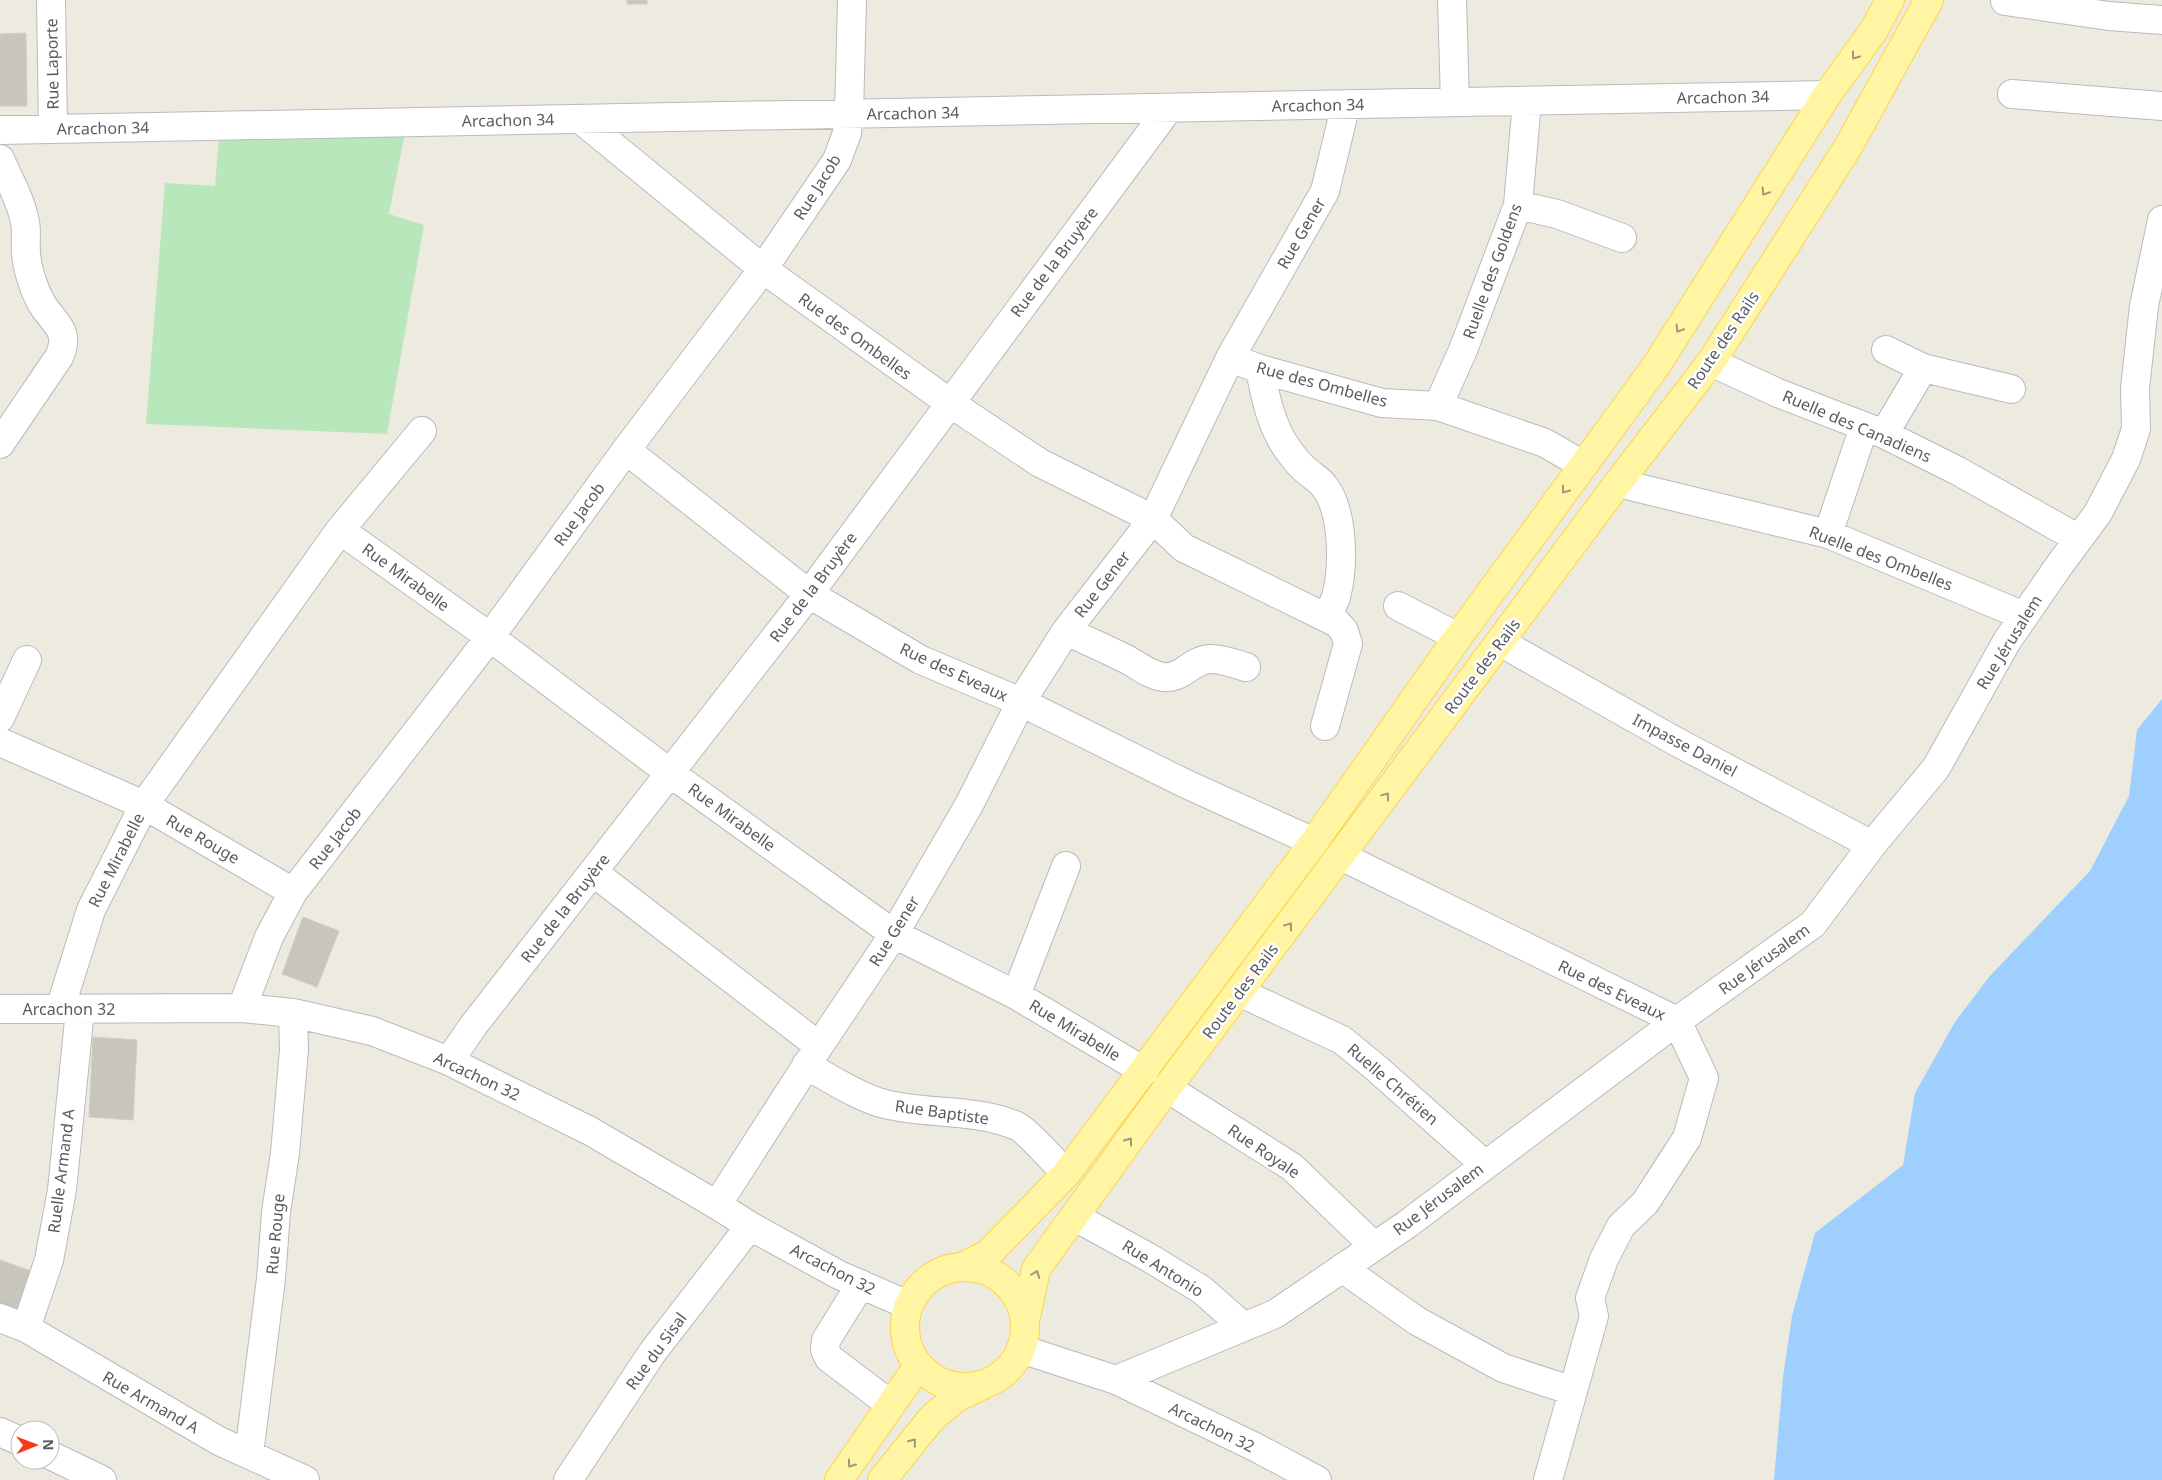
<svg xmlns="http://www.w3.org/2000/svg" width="2162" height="1480" font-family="'Noto Sans',sans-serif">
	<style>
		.green { fill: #b9e7bc }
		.water { fill: #9ecfff }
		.building { fill: #c8c5bd; stroke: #d2cdbe }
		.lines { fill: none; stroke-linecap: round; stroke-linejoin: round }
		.minor-casing { stroke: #b8bac0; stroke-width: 30 }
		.major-casing { stroke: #fcd549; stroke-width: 30 }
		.minor { stroke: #fff; stroke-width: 28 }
		.major { stroke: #fff5a3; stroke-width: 28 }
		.oneway { stroke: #9b997c }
		.labels { text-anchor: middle; stroke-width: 5; stroke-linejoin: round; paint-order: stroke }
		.street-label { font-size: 16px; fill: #585c62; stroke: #fff }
	</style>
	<rect width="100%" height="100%" fill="#edebdf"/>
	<!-- green -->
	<path class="green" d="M405 133 389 214 424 225 387 434 146 424 165 183 215 186 219 138Z"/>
	<!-- water -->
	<path class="water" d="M2162 699V1480H1774L1783 1377 1792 1316 1815 1233 1903 1165 1915 1093 1955 1022 1989 977 2090 871 2129 796 2137 730Z"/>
	<!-- building -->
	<path class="building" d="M627 0H647V4H627Z
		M26 33 27 106H0V34Z
		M303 917 339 931 317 987 282 974Z
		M93 1037 137 1040 133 1120 89 1117Z
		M0 1260 31 1271 18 1311 0 1305Z"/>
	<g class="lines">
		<!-- minor casing -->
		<g class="minor-casing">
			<path id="minor" d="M51 0 53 129
				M1452 0 1455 102
				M2005 1 2109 16 2162 20
				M2012 94 2162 106
				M580 119 763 269 950 403 1040 463 1153 519 1184 548 1337 623 1344 631 1348 644 1325 726
				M0 130 1827 95
				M0 159C9 180 21 200 25 222 27 232 25 243 26 253 27 269 34 290 42 304 55 325 71 330 59 357L0 444
				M1518 205 1557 214 1622 238
				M1886 350 1923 368
				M1230 358 1260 369 1382 403 1438 406 1545 443 1583 465
				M1711 362 1778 393 1884 434 1958 471 2079 539
				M1260 369C1265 397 1272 429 1289 451 1294 458 1300 466 1307 471 1312 476 1320 480 1324 486 1344 511 1344 567 1336 597 1333 604 1330 611 1327 618
				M1438 406 1463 350 1518 205 1527 101
				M1884 434 1923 368 2011 389
				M626 450 809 594 921 660 1021 702 1184 783 1314 842
				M1618 483 1828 534 2024 616
				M340 530 490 637 670 773 894 934 1016 995 1144 1071
				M1828 534 1864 427
				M1398 606 1458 637
				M1066 631C1086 640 1106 649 1126 659 1138 665 1149 675 1163 677 1181 680 1192 660 1209 659 1221 658 1235 664 1246 667
				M1500 642 1675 741 1872 845
				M0 718 27 660
				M0 742 144 805 293 892
				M1341 856 1677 1021 1704 1078 1687 1138 1645 1203 1621 1226 1604 1259 1590 1298 1594 1316 1573 1391
				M593 872 819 1046 717 1205
				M1239 992 1342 1040 1375 1067 1484 1164
				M1016 995 1066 866
				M242 1008 269 937 293 892 490 637 626 450 763 269 837 160 847 133 849 114 852 0
				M0 1009 242 1008 293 1013 372 1031 449 1061 590 1131 717 1205 750 1226 839 1275 908 1305
				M60 1009 91 910 144 805 340 530 422 431
				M819 1046 894 934 969 805 1021 702 1066 631 1153 519 1230 358 1325 191 1346 104
				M449 1061 473 1026 809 594 1169 108
				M806 1065C827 1077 862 1099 885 1104 928 1115 975 1108 1017 1126 1026 1130 1057 1164 1066 1174
				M1167 1088 1292 1167 1374 1246
				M1075 1217 1148 1257 1202 1290 1244 1327
				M1342 1268 1417 1321 1503 1368 1573 1391 1548 1480
				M861 1284 826 1340 825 1350 829 1358 891 1405
				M0 1318 26 1328 219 1441 305 1480
				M26 1328 49 1260 62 1190 80 1010
				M1021 1349 1116 1380 1255 1447 1317 1480
				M1116 1380 1275 1314 1406 1225 1677 1021 1813 924 1872 845 1936 768 2007 641 2058 567 2098 513 2126 459 2136 429 2135 388 2144 306 2162 220
				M0 1432 20 1441
				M249 1454 271 1279 276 1212 285 1153 294 1050 293 1013
				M50 1455 102 1480
				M568 1480 652 1353 750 1226"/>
		</g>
		<!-- major casing -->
		<g class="major-casing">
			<path id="major" d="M962 1267 988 1254 1066 1174 1314 842 1458 637 1656 366 1827 95 1874 30 1890 0
				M905 1327a60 60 0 1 1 120 0a60 60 0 1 1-120 0Z
				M1025 1321 1036 1269 1167 1088 1618 483 1711 362 1848 147 1929 0
				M839 1480 918 1366
				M882 1480 932 1418 956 1398 981 1386"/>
		</g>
		<!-- minor -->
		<use href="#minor" class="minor"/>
		<!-- major -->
		<use href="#major" class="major"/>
	</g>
	<!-- one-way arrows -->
	<defs><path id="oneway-chevron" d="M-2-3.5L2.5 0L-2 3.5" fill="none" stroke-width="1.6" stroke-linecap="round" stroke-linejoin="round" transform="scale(1.25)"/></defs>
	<g class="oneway">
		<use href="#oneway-chevron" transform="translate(1855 56) rotate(126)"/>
		<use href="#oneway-chevron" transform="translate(1765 192) rotate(122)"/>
		<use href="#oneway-chevron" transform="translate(1679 329) rotate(122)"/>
		<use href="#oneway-chevron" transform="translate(1565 490) rotate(126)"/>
		<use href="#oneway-chevron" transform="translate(1386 796) rotate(-53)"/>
		<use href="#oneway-chevron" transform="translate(1289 926) rotate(-53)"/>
		<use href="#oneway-chevron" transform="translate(1129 1141) rotate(-55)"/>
		<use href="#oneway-chevron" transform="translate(1036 1274) rotate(-69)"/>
		<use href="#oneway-chevron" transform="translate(913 1442) rotate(-51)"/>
		<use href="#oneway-chevron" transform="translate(851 1464) rotate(125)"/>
	</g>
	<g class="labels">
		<!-- street labels -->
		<g class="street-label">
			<text transform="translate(52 64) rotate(-91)" y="6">Rue Laporte</text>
			<text transform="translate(1723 97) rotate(-1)" y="6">Arcachon 34</text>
			<text transform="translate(1318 105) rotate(-1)" y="6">Arcachon 34</text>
			<text transform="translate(913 113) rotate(-1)" y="6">Arcachon 34</text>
			<text transform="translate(508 120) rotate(-1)" y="6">Arcachon 34</text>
			<text transform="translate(103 128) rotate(-1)" y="6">Arcachon 34</text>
			<text transform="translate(817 187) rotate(-58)" y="6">Rue Jacob</text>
			<text transform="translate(1301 233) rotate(-60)" y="6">Rue Gener</text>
			<text transform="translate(1054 262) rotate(-53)" y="6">Rue de la Bruyère</text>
			<text transform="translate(1492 271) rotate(-70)" y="6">Ruelle des Goldens</text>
			<text transform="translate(855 336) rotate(36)" y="6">Rue des Ombelles</text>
			<text transform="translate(1723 340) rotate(-56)" y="6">Route des Rails</text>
			<text transform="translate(1322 384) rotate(15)" y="6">Rue des Ombelles</text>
			<text transform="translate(1857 426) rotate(23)" y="6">Ruelle des Canadiens</text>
			<text transform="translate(579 514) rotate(-54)" y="6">Rue Jacob</text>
			<text transform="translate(1881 558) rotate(21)" y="6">Ruelle des Ombelles</text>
			<text transform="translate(406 577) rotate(36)" y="6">Rue Mirabelle</text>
			<text transform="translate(1102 584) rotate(-52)" y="6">Rue Gener</text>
			<text transform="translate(813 587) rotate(-53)" y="6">Rue de la Bruyère</text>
			<text transform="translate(2009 642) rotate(-58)" y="6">Rue Jérusalem</text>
			<text transform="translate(1482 666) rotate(-53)" y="6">Route des Rails</text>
			<text transform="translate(954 672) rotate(25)" y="6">Rue des Eveaux</text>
			<text transform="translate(1685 745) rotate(28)" y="6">Impasse Daniel</text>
			<text transform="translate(732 817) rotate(36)" y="6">Rue Mirabelle</text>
			<text transform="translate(335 838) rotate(-52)" y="6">Rue Jacob</text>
			<text transform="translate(203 839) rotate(30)" y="6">Rue Rouge</text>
			<text transform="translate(116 860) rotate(-63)" y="6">Rue Mirabelle</text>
			<text transform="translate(565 908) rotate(-52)" y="6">Rue de la Bruyère</text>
			<text transform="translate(894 931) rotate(-58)" y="6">Rue Gener</text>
			<text transform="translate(1764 959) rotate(-36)" y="6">Rue Jérusalem</text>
			<text transform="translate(1612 990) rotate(26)" y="6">Rue des Eveaux</text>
			<text transform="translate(1240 991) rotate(-53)" y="6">Route des Rails</text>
			<text x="69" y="1015">Arcachon 32</text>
			<text transform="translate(1075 1030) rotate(31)" y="6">Rue Mirabelle</text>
			<text transform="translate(477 1076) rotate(25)" y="6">Arcachon 32</text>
			<text transform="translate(1393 1084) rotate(41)" y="6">Ruelle Chrétien</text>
			<text transform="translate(942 1112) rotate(8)" y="6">Rue Baptiste</text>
			<text transform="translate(1264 1151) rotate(34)" y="6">Rue Royale</text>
			<text transform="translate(61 1171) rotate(-83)" y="6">Ruelle Armand A</text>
			<text transform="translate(1438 1199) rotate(-37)" y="6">Rue Jérusalem</text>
			<text transform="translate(275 1234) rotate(-85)" y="6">Rue Rouge</text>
			<text transform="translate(1163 1268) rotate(32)" y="6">Rue Antonio</text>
			<text transform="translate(833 1269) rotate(27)" y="6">Arcachon 32</text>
			<text transform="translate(656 1351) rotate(-54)" y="6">Rue du Sisal</text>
			<text transform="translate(151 1402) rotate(30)" y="6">Rue Armand A</text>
			<text transform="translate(1212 1427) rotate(26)" y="6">Arcachon 32</text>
		</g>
	</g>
	<!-- north arrow -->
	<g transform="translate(35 1445) rotate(89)"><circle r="24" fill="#ffffff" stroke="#bcbec0"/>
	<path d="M0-4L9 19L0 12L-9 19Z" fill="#f73a1c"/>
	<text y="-8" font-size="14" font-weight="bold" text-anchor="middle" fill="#585c62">N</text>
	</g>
</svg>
